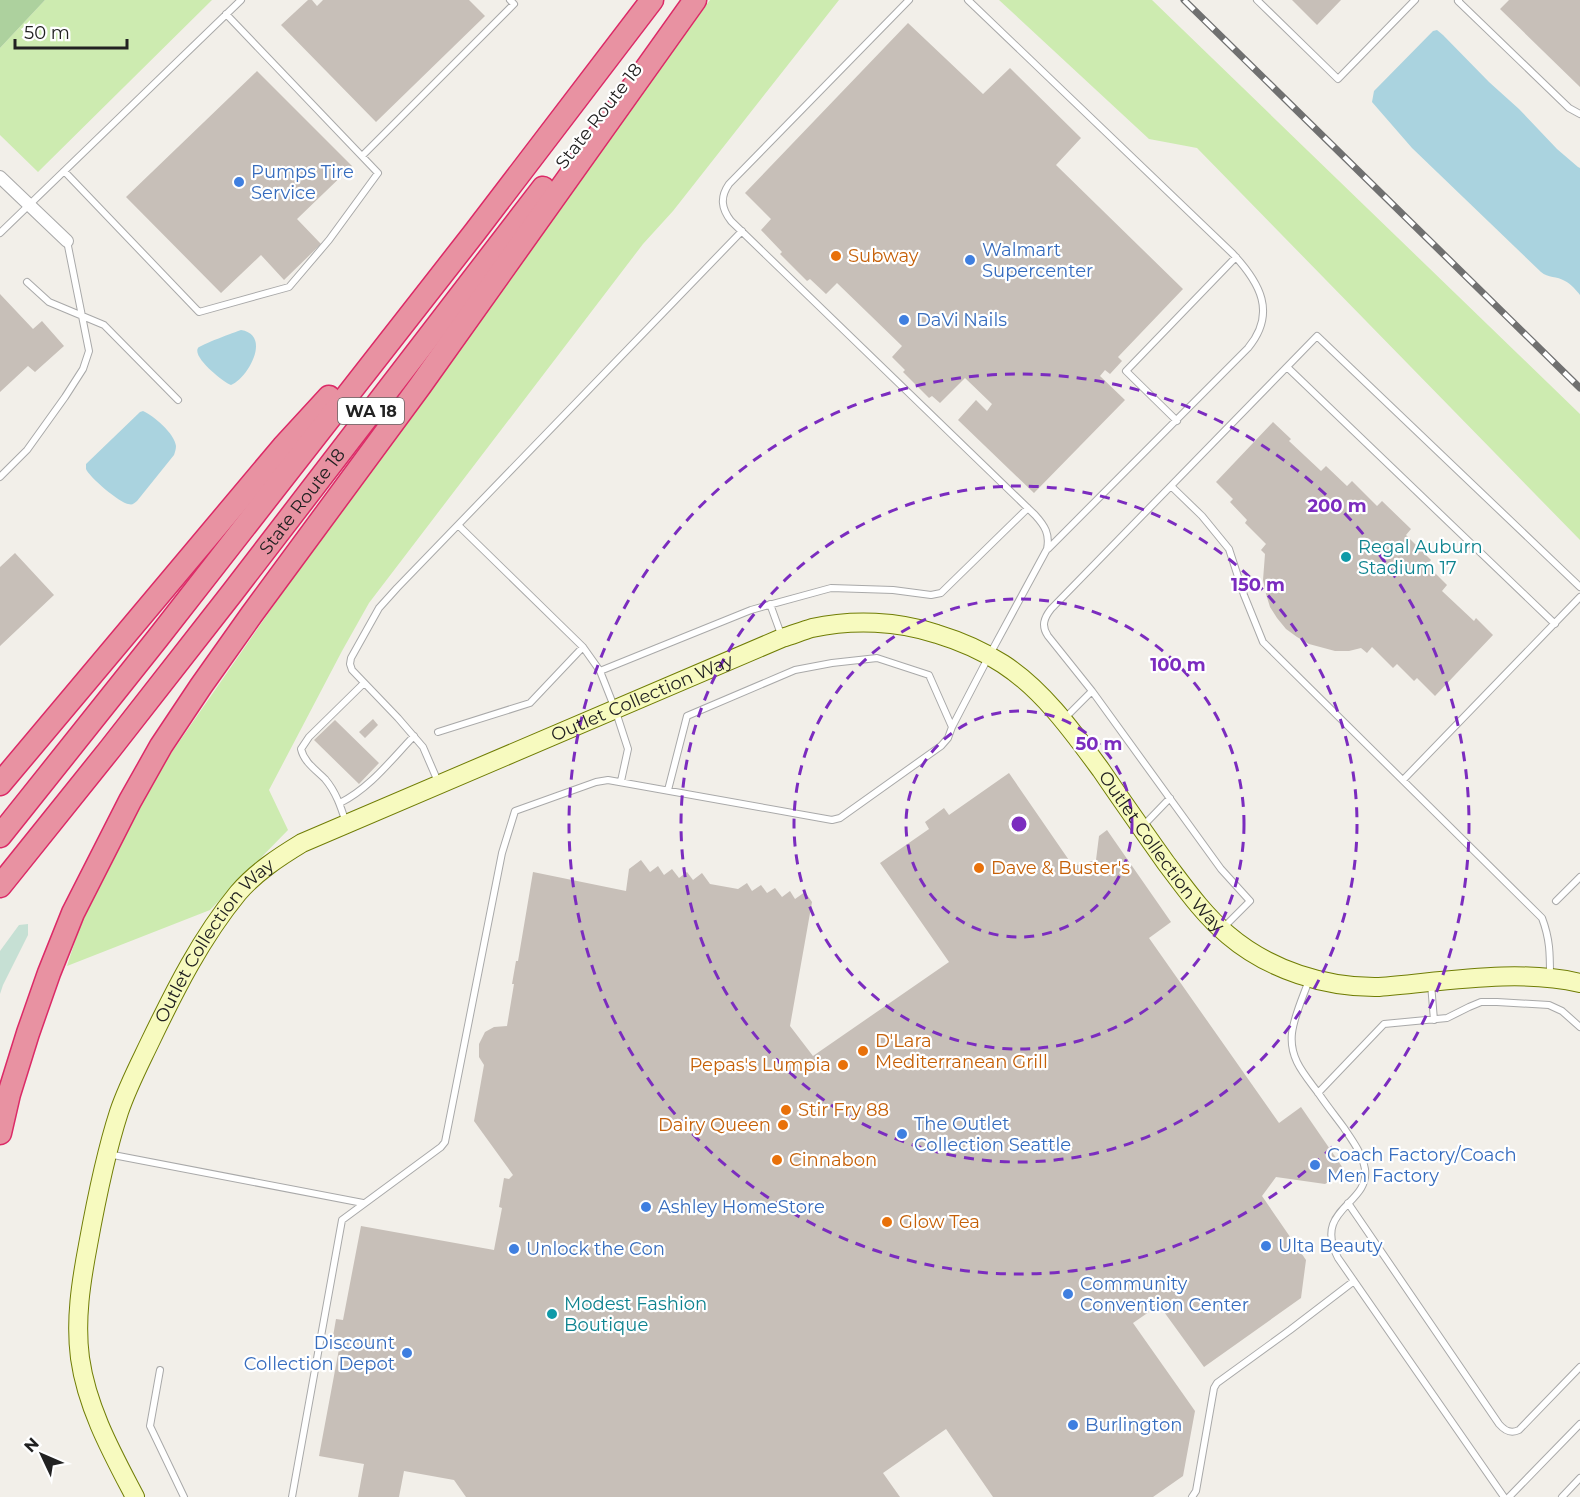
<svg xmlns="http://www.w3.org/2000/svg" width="1580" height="1497" font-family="Montserrat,sans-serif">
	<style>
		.grass { fill: #cdebb0 }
		.forest { fill: #add19e }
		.wetland { fill: #c6e0d4 }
		.water { fill: #aad3df }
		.building { fill: #c7bfb8 }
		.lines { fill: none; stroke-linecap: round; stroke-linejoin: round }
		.lane-casing { stroke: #a9a9a9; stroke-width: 8 }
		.street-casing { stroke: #a9a9a9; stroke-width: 14 }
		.secondary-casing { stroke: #707d05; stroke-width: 20 }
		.highway-casing { stroke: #dc2a67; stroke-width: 25 }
		.lane { stroke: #fff; stroke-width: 6 }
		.street { stroke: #fff; stroke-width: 12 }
		.secondary { stroke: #f7fabf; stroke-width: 18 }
		.highway { stroke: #e892a2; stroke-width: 22 }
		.rail-casing { stroke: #707070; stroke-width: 7 }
		.rail { stroke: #fff; stroke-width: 4.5; stroke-dasharray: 14; stroke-linecap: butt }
		.ring { fill: none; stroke: #7b2cbf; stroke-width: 3; stroke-dasharray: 10 8 }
		.shop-dot { fill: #3f7fe0; stroke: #fff; stroke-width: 2 }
		.food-dot { fill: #e8710a; stroke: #fff; stroke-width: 2 }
		.culture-dot { fill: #0f9aa8; stroke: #fff; stroke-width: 2 }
		.labels { text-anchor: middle; stroke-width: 4.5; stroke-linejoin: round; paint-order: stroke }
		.shield { fill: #fff; stroke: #646464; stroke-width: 1.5 }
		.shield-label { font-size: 16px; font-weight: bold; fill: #222 }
		.street-label { font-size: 18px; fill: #222; stroke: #fff }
		.shop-label { font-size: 18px; fill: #366cbe; stroke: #fff; text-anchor: start }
		.food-label { font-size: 18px; fill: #c56008; stroke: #fff; text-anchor: start }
		.culture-label { font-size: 18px; fill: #0d838f; stroke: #fff; text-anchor: start }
		.centre { fill: #7b2cbf; stroke: #fff; stroke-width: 3 }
		.ring-label { font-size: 18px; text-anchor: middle; font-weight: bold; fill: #7b2cbf; stroke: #fff; stroke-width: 4.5; stroke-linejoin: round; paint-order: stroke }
	</style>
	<rect width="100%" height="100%" fill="#f2efe9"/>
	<!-- grass -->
	<path class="grass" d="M45 0H212L38 172 0 135V48Z
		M710 0H839L673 211 643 244 369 603 342 651 269 790 288 830 210 910 67 966 80 926 154 778 283 592Z
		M999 0H1152L1580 414V540L1197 148 1149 139Z"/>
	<!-- forest -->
	<path class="forest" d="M0 0H45L0 48Z"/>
	<!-- wetland -->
	<path class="wetland" d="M28 924V935L3 985 0 994V951L19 925Z"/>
	<!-- water -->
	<path class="water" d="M1437 30 1443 35 1489 82 1519 109 1557 149 1578 167 1580 168V295C1576 290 1571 284 1565 281 1557 276 1548 278 1541 272L1412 148 1372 102 1374 91 1433 31Z
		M241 330C272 335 248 378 231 385 223 382 192 357 198 348 200 345 235 332 241 330Z
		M143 411C153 415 175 434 176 446 176 449 175 452 174 455L137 501C133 504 133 505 128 504 120 503 89 477 86 469 86 468 86 466 86 464L140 412Z"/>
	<!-- building -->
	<path class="building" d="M308 0H312L317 6 323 0H469L485 16 376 122 281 25Z
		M1292 0H1341L1317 25Z
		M1509 0H1580V87L1500 9Z
		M908 23 983 94 1010 68 1081 138 1056 165 1183 289 1118 357 1122 361 1110 374 1105 370 1100 376 1125 400 1034 493 958 420 976 400 987 411 992 404 965 378 940 403 932 396 929 398 903 372 905 370 892 357 902 346 837 283 826 294 810 279 807 281 780 254 782 252 761 230 771 219 745 193Z
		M257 71 352 166 297 219 321 244 284 280 261 255 221 293 126 197Z
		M0 294 33 329 42 321 64 346 35 372 28 366 0 392Z
		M1273 422 1291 439 1289 441 1321 471 1326 466 1347 486 1352 481 1377 506 1382 501 1411 529 1406 535 1431 560 1427 565 1447 585 1442 591 1474 621 1476 618 1493 635 1435 696 1417 678 1414 681 1397 664 1393 668 1372 647 1367 653 1361 648 1349 651H1335L1309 644 1297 637 1286 629 1277 618 1270 607 1266 594 1263 580 1265 554 1261 550 1266 544 1245 523 1247 520 1230 502 1233 499 1216 482Z
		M15 553 54 595 0 646V567Z
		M373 719 378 725 365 738 359 732Z
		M335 720 379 763 359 784 314 740Z
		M1009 773 1073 866 1096 860 1099 836 1107 830 1171 922 1149 938 1279 1123 1301 1107 1345 1171 1325 1184 1276 1177 1262 1196 1306 1260 1301 1298 1204 1367 1159 1305 1133 1323 1195 1411 1183 1476 1153 1497H993L946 1429 883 1473 900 1497H466L454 1480 404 1471 399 1497H358L364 1464 319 1456 339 1349 331 1348 336 1319 343 1320 361 1226 494 1250 502 1208 499 1207 504 1178 509 1179 513 1175 474 1121 484 1065 479 1057V1044L485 1032 494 1027 507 1026 514 984H512L516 961H518L533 872 626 891 629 869 641 860 650 872 658 866 664 875 672 869 679 878 687 872 693 880 702 873 710 884 738 889 747 883 752 891 761 885 767 893 775 888 782 897 790 891 795 899 805 892 812 902 790 1026 813 1056 949 962 880 863 929 829 925 822 944 808 949 815Z"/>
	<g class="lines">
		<!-- lane casing -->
		<g class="lane-casing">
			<path id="lane" d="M968 0 1233 254C1260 283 1277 313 1248 348L1048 549
				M1257 0 1338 79 1415 0
				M1459 0 1458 1 1569 108 1580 114
				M362 156 514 4 510 0
				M64 171 199 312 289 287 329 240 378 173 226 14
				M0 233 241 0
				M27 282 49 302 104 325 178 400
				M1287 367 1555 624
				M1177 421 1126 371 1236 257
				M0 477 27 450 65 397 83 369 89 351 67 241
				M1171 486 1202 516 1229 549 1244 595 1263 642 1542 918C1550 939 1550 954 1550 976
				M458 525 583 647 600 671 615 709 628 749 621 781
				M770 604 782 637
				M600 671 751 610 831 588 893 590 931 595 941 593 1028 508
				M1065 718 1092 691
				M438 732 530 703 583 647
				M1403 780 1580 597
				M439 784 423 747 398 718 352 670 350 664 351 658 379 608 397 588 742 231
				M668 790 687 716 795 670 832 663 877 658 929 675 952 727
				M340 803C370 788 391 760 414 736
				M346 823C341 807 336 792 325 779 316 770 304 762 301 749L309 737 364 683
				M1142 827 1170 798
				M1556 901 1580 877
				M1224 927 1250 901 1221 869 1092 691 1048 636C1041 626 1044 618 1051 609L1317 336 1580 587
				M1309 980C1303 997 1294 1016 1292 1033 1289 1059 1305 1075 1319 1094 1327 1106 1336 1117 1344 1128 1352 1140 1362 1153 1365 1169 1370 1205 1312 1208 1338 1258L1504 1497
				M1431 984 1434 1020
				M1318 1093 1384 1024 1447 1018 1469 1007 1481 1002H1497L1549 1005 1562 1011 1580 1027
				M108 1154 363 1203
				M1348 1203 1499 1424C1505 1431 1511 1434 1519 1430L1580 1367
				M160 1370 150 1426 184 1497
				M292 1497 342 1220 441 1147 445 1142 502 853 515 811 596 782 608 780 832 820 840 818 941 746 948 738 952 727 989 656 1047 549C1050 534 1045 526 1035 515L731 221C721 208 720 197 729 184L909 0
				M1192 1497 1196 1491 1214 1388 1217 1383 1290 1330 1354 1281
				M1509 1497 1580 1424
				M1562 1497 1580 1478"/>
		</g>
		<!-- street casing -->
		<g class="street-casing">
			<path id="street" d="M0 177 67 241"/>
		</g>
		<!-- secondary casing -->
		<g class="secondary-casing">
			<g id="secondary">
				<path id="s1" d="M135 1497C112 1453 87 1408 80 1358 75 1320 81 1282 88 1245 96 1201 105 1155 119 1112 127 1088 139 1065 150 1042 175 990 201 938 238 893 256 872 279 857 302 843L782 638C792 635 802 631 812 628 853 619 898 621 937 634 960 641 983 651 1003 664 1043 690 1073 732 1101 770 1122 801 1144 832 1166 863 1185 888 1203 914 1228 935 1269 970 1326 988 1379 987 1442 982 1518 968 1580 983"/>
			</g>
		</g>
		<!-- highway casing -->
		<g class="highway-casing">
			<g id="highway">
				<path d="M0 784 283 447 329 397"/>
				<path d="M0 836 157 639 475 232 652 0"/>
				<path id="s2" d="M0 886 110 749 232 593 543 188"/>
				<path d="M0 1133 9 1094 28 1033 49 973 73 913 130 801 161 746 201 686 252 614 420 386 695 0"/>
			</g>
		</g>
		<!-- lane -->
		<use href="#lane" class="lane"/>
		<!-- street -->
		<use href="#street" class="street"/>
		<!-- secondary -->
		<use href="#secondary" class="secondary"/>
		<!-- highway -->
		<use href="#highway" class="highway"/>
		<!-- rail casing -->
		<g class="rail-casing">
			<path id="rail" d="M1184 0 1580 388"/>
		</g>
		<!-- rail -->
		<use href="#rail" class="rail"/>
	</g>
	<!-- distance rings -->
	<g class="ring">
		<circle cx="1019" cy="824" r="113"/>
		<circle cx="1019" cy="824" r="225"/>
		<circle cx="1019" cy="824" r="338"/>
		<circle cx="1019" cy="824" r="450"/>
	</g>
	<!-- markers -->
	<g class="shop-dot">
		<circle cx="239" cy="182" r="6"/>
		<circle cx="970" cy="260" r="6"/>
		<circle cx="904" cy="320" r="6"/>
		<circle cx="902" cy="1134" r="6"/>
		<circle cx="1315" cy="1165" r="6"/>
		<circle cx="646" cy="1207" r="6"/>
		<circle cx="1266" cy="1246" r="6"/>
		<circle cx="514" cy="1249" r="6"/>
		<circle cx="1068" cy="1294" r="6"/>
		<circle cx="407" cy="1353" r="6"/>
		<circle cx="1073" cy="1425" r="6"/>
	</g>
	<g class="food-dot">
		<circle cx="836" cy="256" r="6"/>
		<circle cx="979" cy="868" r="6"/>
		<circle cx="863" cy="1051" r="6"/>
		<circle cx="843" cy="1065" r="6"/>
		<circle cx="786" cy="1110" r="6"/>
		<circle cx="783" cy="1125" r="6"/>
		<circle cx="777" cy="1160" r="6"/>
		<circle cx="887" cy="1222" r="6"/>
	</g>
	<g class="culture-dot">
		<circle cx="1346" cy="557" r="6"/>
		<circle cx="552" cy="1314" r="6"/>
	</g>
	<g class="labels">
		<!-- shield labels -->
		<rect class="shield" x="338" y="398" width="66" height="26" rx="4.5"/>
		<g class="shield-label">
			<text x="371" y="417">WA 18</text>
		</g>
		<!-- street labels -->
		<g class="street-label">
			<text transform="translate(599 116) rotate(-52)" y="6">State Route 18</text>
			<text dy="6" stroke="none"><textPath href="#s2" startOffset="489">State Route 18</textPath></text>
			<text dy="6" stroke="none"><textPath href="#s1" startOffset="1102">Outlet Collection Way</textPath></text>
			<text dy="6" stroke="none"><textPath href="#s1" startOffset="1732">Outlet Collection Way</textPath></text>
			<text dy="6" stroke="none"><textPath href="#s1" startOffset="598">Outlet Collection Way</textPath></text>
		</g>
		<!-- shop labels -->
		<g class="shop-label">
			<text x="251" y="178">Pumps Tire<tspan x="251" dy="21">Service</tspan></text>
			<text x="982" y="256">Walmart<tspan x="982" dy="21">Supercenter</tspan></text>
			<text x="916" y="326">DaVi Nails</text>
			<text x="914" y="1130">The Outlet<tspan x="914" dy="21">Collection Seattle</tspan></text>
			<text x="1327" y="1161">Coach Factory/Coach<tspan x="1327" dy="21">Men Factory</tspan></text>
			<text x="658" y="1213">Ashley HomeStore</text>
			<text x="1278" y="1252">Ulta Beauty</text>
			<text x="526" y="1255">Unlock the Con</text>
			<text x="1080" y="1290">Community<tspan x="1080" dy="21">Convention Center</tspan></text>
			<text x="395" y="1349" text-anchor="end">Discount<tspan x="395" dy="21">Collection Depot</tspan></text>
			<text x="1085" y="1431">Burlington</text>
		</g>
		<!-- food labels -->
		<g class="food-label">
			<text x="848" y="262">Subway</text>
			<text x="991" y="874">Dave &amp; Buster's</text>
			<text x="875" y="1047">D'Lara<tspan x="875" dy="21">Mediterranean Grill</tspan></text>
			<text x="831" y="1071" text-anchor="end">Pepas's Lumpia</text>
			<text x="798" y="1116">Stir Fry 88</text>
			<text x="771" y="1131" text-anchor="end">Dairy Queen</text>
			<text x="789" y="1166">Cinnabon</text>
			<text x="899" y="1228">Glow Tea</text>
		</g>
		<!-- culture labels -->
		<g class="culture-label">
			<text x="1358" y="553">Regal Auburn<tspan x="1358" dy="21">Stadium 17</tspan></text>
			<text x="564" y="1310">Modest Fashion<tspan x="564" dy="21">Boutique</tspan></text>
		</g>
	</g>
	<circle cx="1019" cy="824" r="9" class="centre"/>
	<g class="ring-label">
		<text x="1337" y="512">200 m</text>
		<text x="1258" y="591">150 m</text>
		<text x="1178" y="671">100 m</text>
		<text x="1099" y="750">50 m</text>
	</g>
	<!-- north arrow -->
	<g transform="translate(42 1455) rotate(314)" stroke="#ffffff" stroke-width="4.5" paint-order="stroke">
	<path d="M0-4.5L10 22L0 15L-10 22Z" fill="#222222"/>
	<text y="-9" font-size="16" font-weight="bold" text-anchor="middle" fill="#222222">N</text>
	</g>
	<!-- scale -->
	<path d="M15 39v9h112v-9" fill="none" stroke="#222222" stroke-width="3"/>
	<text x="24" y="39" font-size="18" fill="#222222" stroke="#ffffff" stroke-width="4.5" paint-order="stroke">50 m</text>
</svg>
